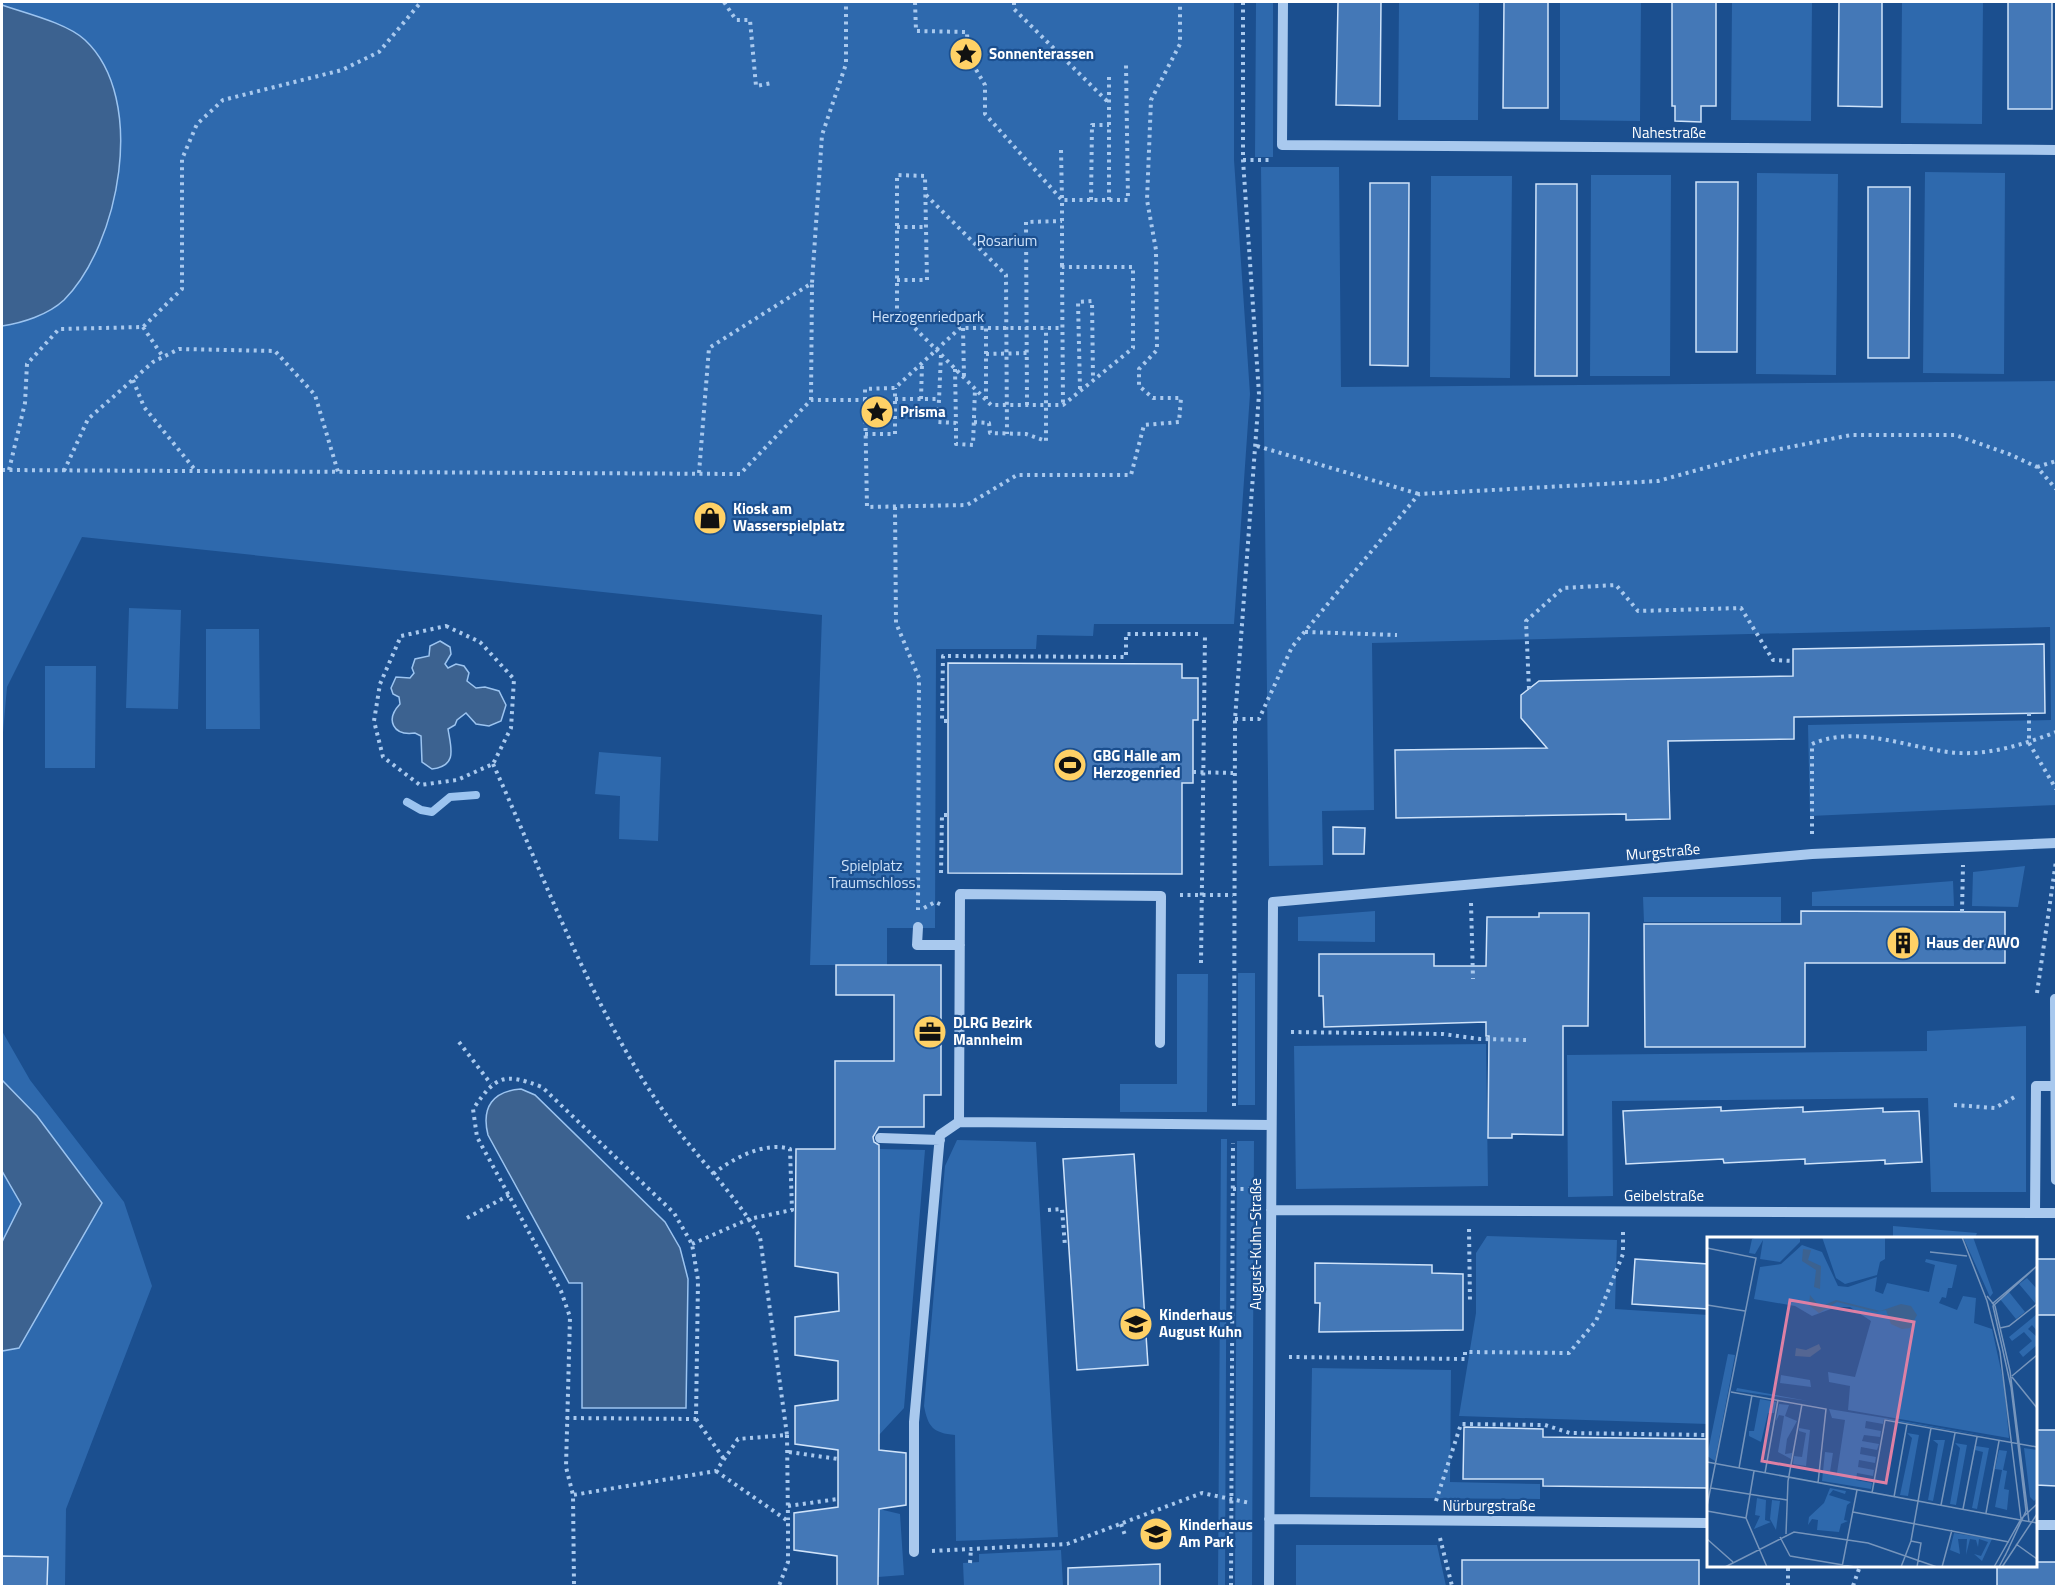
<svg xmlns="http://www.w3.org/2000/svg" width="2058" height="1588" font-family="'Titillium Web',sans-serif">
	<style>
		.green { fill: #2e69ad }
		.water { fill: #3c6290; stroke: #9cc4f0; stroke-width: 1.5 }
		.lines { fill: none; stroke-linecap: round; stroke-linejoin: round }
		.stream { stroke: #9cc4f0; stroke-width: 8 }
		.building { fill: #4478b7; stroke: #cfe3fa; stroke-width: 1.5 }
		.path { stroke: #a9c9ee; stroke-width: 4; stroke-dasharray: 3 4.5; stroke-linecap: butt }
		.minor { stroke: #a9c9ee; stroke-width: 10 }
		.labels { text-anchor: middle; stroke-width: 4.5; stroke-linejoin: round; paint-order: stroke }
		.poi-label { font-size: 15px; font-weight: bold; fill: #fff; stroke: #1b4f8f; text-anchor: start }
		.street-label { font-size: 15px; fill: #fff; stroke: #1b4f8f }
		.park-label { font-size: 15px; fill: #cfe3fa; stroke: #1b4f8f }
		.inset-road { fill: none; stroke: #7695bc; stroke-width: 1.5 }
		.view { fill: #dd80a5; fill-opacity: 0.15; stroke: #dd80a5; stroke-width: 3 }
		.inset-edge { fill: none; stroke: #fff; stroke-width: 3 }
	</style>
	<rect width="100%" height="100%" fill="#1b4f8f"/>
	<!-- green -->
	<path class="green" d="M2 2H1234V160L1250 394 1234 624H1094L1093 636 1037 635 1036 649H936L935 928H887V965H810L822 615 82 537 7 687 2 744Z
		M1256 2H1273V157H1255Z
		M1399 2H1479L1478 120H1398Z
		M1560 2H1641L1640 121 1560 120Z
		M1732 2H1812L1811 121 1731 120Z
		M1902 2H1983L1982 124 1901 123Z
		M1261 167H1339L1341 387 2056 381V805L1810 816 1808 725 2051 720 2050 627 1372 643 1374 810 1322 811 1323 865 1269 866Z
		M1925 172 2005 173 2004 374 1923 373Z
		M1757 173 1838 174 1836 375 1756 374Z
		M1591 175H1671L1670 376H1590Z
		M1431 176H1512L1510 378 1430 377Z
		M129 608 181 610 178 709 126 708Z
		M206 629H259L260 729H206Z
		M45 666H96L95 768H45Z
		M599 752 661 757 658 841 619 839 620 796 595 794Z
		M2025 866 2018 907 1972 906 1973 872Z
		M1953 881 1954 906H1812V892Z
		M1643 897H1781V922H1644Z
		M1375 911V942L1298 941V917Z
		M1238 973H1255V1105H1238Z
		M1177 974H1208L1207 1112H1120V1084H1177Z
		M2026 1026V1192H1931L1928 1098 1612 1101 1613 1196 1568 1197 1567 1055 1927 1051V1031Z
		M2 1031 30 1080 124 1202 152 1286 66 1509 65 1586H2Z
		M1486 1044 1488 1186 1296 1189 1294 1046Z
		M1221 1139H1227L1225 1586H1218Z
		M957 1140 1036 1142 1058 1537 956 1541 955 1435C933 1433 928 1427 924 1406L945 1166Z
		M1237 1141H1254L1252 1586H1235Z
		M879 1149 925 1150 904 1408 879 1435Z
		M1893 1226 1977 1233 1975 1238H1893Z
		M1487 1236 1617 1240 1615 1309 1708 1315V1424L1459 1416 1476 1313V1253Z
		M1312 1368 1451 1370 1450 1482 1540 1484V1499L1310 1497Z
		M879 1509 900 1514 904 1575 878 1577Z
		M1296 1545H1437L1446 1586H1296Z
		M1061 1550 1063 1586H964L963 1563 979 1562V1554Z
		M1892 1566H1995V1568Z"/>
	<!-- water -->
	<path class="water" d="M2 5C25 13 67 23 85 40 148 99 119 245 64 300 48 315 22 323 2 326Z
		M440 641 450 647 451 654 445 664 448 668 456 664 464 666 469 673 467 681 476 688 485 687 499 691 506 705 501 721 489 726 476 724 466 713 457 720 455 725 448 729C451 748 458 766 432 769L422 762 421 736 415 733C393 736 385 720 400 704L399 697 393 694 391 688 396 677 410 678 414 673 412 668 415 659 429 656 430 646Z
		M2 1080 37 1116 102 1203 19 1348 2 1351V1242L21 1204 2 1171Z
		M521 1089 535 1095 665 1222 680 1248 688 1279 686 1408H582V1283H569L488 1135C481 1107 493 1091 521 1089Z"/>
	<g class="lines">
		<!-- stream -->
		<path class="stream" d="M407 802 421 810 432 812 450 797 476 795"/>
	</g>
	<!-- building -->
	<path class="building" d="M1338 2H1381L1380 106 1336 105Z
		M1504 2H1548V108H1503Z
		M1672 2H1716V106H1701V122L1675 121V106H1672Z
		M1839 2H1882V107L1838 106Z
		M2008 2H2052V109H2008Z
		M1696 182H1738L1737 352H1696Z
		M1370 183H1409L1408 366 1370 365Z
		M1536 184H1577V376H1535Z
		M1868 187H1910L1909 358H1868Z
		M2044 644 2045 713 1794 717V739L1668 741 1670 819 1626 820V814L1396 818 1395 750 1547 748 1521 718V695L1539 681 1793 676V649Z
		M948 663 1182 664V678H1198V720H1193V783H1182V874L948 873Z
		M1333 827 1365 828 1364 854H1333Z
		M1801 911 2005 912V963H1805V1047H1645L1644 924H1801Z
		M1539 913H1589L1588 1026H1563V1135L1512 1134V1138H1488L1489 1036H1486V1022L1324 1027 1323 996H1319V954H1434V966H1486L1487 917H1539Z
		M836 965H941V1095H924V1127H879L873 1137 874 1142 879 1145V1450L906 1453V1505L879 1509 878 1587H837V1556L794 1550V1513L838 1507V1450L795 1444V1406L838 1400V1361L795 1355V1317L839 1311 838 1273 795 1266 796 1149H835V1061H894V995H836Z
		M1721 1107V1111L1803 1107V1112L1883 1108V1112L1919 1111 1922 1162 1885 1164V1160L1805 1164V1159L1724 1163 1723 1159 1626 1164 1623 1111Z
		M1134 1154 1148 1365 1077 1370 1063 1159Z
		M1635 1259 1708 1264V1309L1632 1304Z
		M2036 1259H2056V1315H2036Z
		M1315 1263 1432 1265V1273L1463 1274V1330L1319 1332 1320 1303H1315Z
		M1464 1427 1543 1429V1437L1708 1439V1488L1543 1486V1479H1463Z
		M2036 1430H2056V1486L2036 1485Z
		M2 1556 48 1557 47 1587H2Z
		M1462 1560H1699V1587H1462Z
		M2036 1562H2056V1587H1997V1566H2036Z
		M1160 1564V1587H1068V1568Z"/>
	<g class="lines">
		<!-- path -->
		<path class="path" d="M724 2 736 20H750L756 86 772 83
			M915 2 916 31 967 32 968 56 985 85V114L1062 200V267
			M1014 2V9L1109 103
			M1061 150 1062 200H1128L1126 64
			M1243 160H1269
			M926 195 1006 275 1007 434
			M1091 200 1092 125H1109
			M1109 200V77
			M897 227H926
			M897 280H927L925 176 897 175C897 220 897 265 897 310L991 405H1063L1133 348V267H1062L1063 405
			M143 327 163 357
			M963 328 964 377
			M986 354 1028 353
			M941 355 938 422 956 423V444L973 445 975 389
			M955 369 956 423
			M133 380 144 407 196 471
			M1080 389 1078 302 1092 301 1093 378
			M895 399H939
			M921 399 922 364
			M986 399V328
			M811 400 812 284
			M865 400V389L895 388 960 328H1062
			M1027 405 1026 222 1062 221
			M974 422 989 423 990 433 1026 434 1046 441V328
			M865 434H895V388
			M1257 446 1419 494
			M2037 467 2056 461
			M2 470 740 474 811 400H865L867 507 967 505 1017 475H1131L1144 425 1179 422 1181 398H1153L1139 386V369L1157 350 1156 250 1147 200 1151 100 1180 44V2
			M9 470 25 403 27 364 59 329 143 327 182 289V159L197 124 223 100 342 70 379 52 421 2
			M64 471 88 419 153 362 179 349 275 351 315 395 338 472
			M699 473 709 348 812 283 822 135 846 64V2
			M895 507 896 623 919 678 918 910
			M446 626 480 642 514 679 511 728 493 764 457 780 420 785 383 757 374 721 380 684 401 636Z
			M1305 632 1397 635
			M1529 689 1526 621 1563 588 1616 585 1638 611 1741 608 1773 660 1793 661
			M2029 713V743L2056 789
			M1235 719H1259L1292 647 1419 494 1658 481 1755 454 1851 435H1955L2009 454 2037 467 2056 489
			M947 721H942L943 656 1126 657V634H1198
			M493 764C544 876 589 1001 658 1103 689 1150 732 1189 760 1237L787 1435 738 1439 716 1471 573 1495 574 1586
			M1193 772 1233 773
			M1812 834V744C1856 725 1903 746 1948 752 1985 757 2022 745 2056 732
			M941 873 942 815H948
			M1180 895H1233
			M1471 903 1473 979
			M924 908 935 902 942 905
			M1962 912 1963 865
			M1201 963 1205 634
			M2037 993 2056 861
			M1291 1032 1443 1034 1480 1039 1526 1040
			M459 1042 491 1084
			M1954 1105 1995 1108 2018 1095
			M1234 1106 1235 719 1259 394 1243 160V2
			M1233 1189H1252
			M1048 1210 1062 1209 1065 1246
			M467 1218 509 1195
			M1469 1229 1470 1303
			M692 1244 749 1219 792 1210 790 1149C765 1141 731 1159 712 1175
			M1289 1357 1465 1359V1352L1569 1353 1596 1321 1623 1254V1231
			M566 1418 696 1419 698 1280 692 1244 674 1213 542 1087C503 1072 496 1076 473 1109L477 1137 561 1291 570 1317 566 1467 573 1495
			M696 1419 724 1459
			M787 1435 788 1520
			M789 1452 838 1459
			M716 1471 788 1521V1562L779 1586
			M1436 1501 1461 1424 1545 1425 1570 1433 1708 1435
			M788 1506 838 1499
			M1121 1524 1126 1538
			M1440 1538 1452 1586
			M932 1551 1067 1544 1202 1493 1250 1503
			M970 1563 971 1549
			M1231 1586 1233 1143
			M1788 1586V1566
			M1853 1586 1860 1566"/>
		<!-- minor -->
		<path class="minor" d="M1283 2 1282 145 2056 150
			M918 927 917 945H960
			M2055 999 2056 1180
			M1160 1043 1161 896 960 894 959 1122 1271 1125
			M880 1138 940 1140
			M1271 1210 2056 1213
			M2035 1213 2036 1086H2056
			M1269 1519 1708 1523
			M2036 1525H2056
			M914 1552V1422L940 1135 959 1122
			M1269 1586 1273 902 1812 854 2056 843"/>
	</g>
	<!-- icons -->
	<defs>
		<g id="sight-disc" transform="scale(1.725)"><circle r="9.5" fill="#ffd166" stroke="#1b4f8f"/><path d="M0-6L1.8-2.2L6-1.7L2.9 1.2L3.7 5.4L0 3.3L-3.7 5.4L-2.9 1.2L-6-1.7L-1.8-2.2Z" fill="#111"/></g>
		<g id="shop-disc" transform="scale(1.725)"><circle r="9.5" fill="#ffd166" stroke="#1b4f8f"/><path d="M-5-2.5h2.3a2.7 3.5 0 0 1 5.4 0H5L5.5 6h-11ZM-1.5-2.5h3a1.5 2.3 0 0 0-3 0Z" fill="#111"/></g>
		<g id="stadium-disc" transform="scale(1.725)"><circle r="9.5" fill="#ffd166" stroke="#1b4f8f"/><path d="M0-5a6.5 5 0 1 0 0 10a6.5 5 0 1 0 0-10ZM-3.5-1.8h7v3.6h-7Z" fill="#111"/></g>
		<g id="building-disc" transform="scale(1.725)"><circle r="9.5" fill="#ffd166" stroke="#1b4f8f"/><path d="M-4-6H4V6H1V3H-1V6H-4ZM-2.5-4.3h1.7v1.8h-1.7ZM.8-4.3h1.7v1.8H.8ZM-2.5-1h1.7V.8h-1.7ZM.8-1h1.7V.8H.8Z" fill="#111"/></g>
		<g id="office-disc" transform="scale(1.725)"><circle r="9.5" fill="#ffd166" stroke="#1b4f8f"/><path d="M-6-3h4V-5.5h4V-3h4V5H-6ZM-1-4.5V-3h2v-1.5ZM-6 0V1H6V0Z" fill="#111"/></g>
		<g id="school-disc" transform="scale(1.725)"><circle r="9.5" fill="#ffd166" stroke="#1b4f8f"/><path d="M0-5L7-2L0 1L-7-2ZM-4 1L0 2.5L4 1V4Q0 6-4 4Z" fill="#111"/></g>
	</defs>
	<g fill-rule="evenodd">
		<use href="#sight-disc" x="966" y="54"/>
		<use href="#sight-disc" x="877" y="412"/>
		<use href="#shop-disc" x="710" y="518"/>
		<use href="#stadium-disc" x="1070" y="765"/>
		<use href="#building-disc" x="1903" y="943"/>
		<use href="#office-disc" x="930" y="1032"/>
		<use href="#school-disc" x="1136" y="1324"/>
		<use href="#school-disc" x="1156" y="1534"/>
	</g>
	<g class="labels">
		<!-- poi labels -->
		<g class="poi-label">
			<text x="989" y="59">Sonnenterassen</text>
			<text x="900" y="417">Prisma</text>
			<text x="733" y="514">Kiosk am<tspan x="733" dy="17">Wasserspielplatz</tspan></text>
			<text x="1093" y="761">GBG Halle am<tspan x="1093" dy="17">Herzogenried</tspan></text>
			<text x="1926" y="948">Haus der AWO</text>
			<text x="953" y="1028">DLRG Bezirk<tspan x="953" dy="17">Mannheim</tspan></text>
			<text x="1159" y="1320">Kinderhaus<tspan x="1159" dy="17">August Kuhn</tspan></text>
			<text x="1179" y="1530">Kinderhaus<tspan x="1179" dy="17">Am Park</tspan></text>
		</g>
		<!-- street labels -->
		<g class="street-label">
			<text x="1669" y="138">Nahestraße</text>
			<text transform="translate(1663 852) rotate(-5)" y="5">Murgstraße</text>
			<text x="1664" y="1201">Geibelstraße</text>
			<text transform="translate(1256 1244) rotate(-90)" y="5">August-Kuhn-Straße</text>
			<text x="1489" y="1511">Nürburgstraße</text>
		</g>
		<!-- park labels -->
		<g class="park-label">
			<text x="1007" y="246">Rosarium</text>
			<text x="928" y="322">Herzogenriedpark</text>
			<text x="872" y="871">Spielplatz<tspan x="872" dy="17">Traumschloss</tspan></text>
		</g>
	</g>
	<!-- overview -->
	<g transform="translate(1707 1237)">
		<rect width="330" height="330" fill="#1b4f8f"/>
		<path d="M50 0H93V5L73 25 53 22 56 3 48 17 42 16 45 2ZM115 0H178V22L173 25 170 38 138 47 129 41ZM256 0H266L286 56 283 60ZM95 8 115 15 131 49 141 50 170 40 168 54 176 57 180 46 222 55 228 28 218 25 219 22 250 28 245 51H241L239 61 235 60 232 66 250 73 256 59 269 61 267 86 285 92 297 147 302 201 141 173 143 149 122 145 121 135 148 140 164 84 143 70H129L105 79 88 69 47 62 53 30 74 27ZM320 41 330 52 328 66 312 47ZM302 55 318 75 309 82 293 62ZM330 77V94L325 88 321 92 330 100V108L316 120 312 115 325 104 317 95 305 104 302 100ZM21 117 28 118 8 224 0 219ZM74 138 103 143 104 150 73 146ZM30 151 101 164 29 154ZM53 162 69 165 67 176H61L54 205 42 199V194H47ZM72 167 82 168 78 179 90 184 80 202 78 217 85 216 84 222 71 215 77 179 72 178 69 184ZM122 172 178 181 290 201 177 182 176 187 159 184 158 191 174 194 173 200 157 198 155 204 172 207 170 213 154 210 153 217 169 220 168 226 152 223 151 230 167 233 166 239 150 236 149 243 165 246 164 252 115 244 118 215 126 216 123 235 130 236 138 183 125 181ZM92 191 103 193 99 229 86 227 87 219 95 220 99 196 92 194ZM200 196 212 198 201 259 193 258 205 201ZM226 203H238L226 264 221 263 231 207ZM248 206 260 208 249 268 243 267 253 211ZM269 209 282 211 270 272 265 271 276 215 268 213ZM317 211 330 213V261L327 264 323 260ZM292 213 300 214 296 233 300 234 297 252 302 253 300 273 288 270 295 233 288 232ZM123 251 139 254 138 257 126 253 122 258 144 265 140 268 137 283 141 284 134 287 132 295 110 293 111 283 105 282 101 288 102 280 117 266ZM50 261 59 263 58 283 64 285 47 292 53 279 48 278ZM65 263 73 264 69 293 63 282ZM247 296 285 302 275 324 267 317 274 319 281 305 272 302 271 310 269 303 263 302 259 318 260 302H251L253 317 243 313Z" fill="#2e69ad"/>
		<path d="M96 12 104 13 101 23 114 29 113 52 107 50 109 33 95 24ZM103 58 113 70 129 63 173 74 194 67 204 69 210 78 203 91 195 92 184 87 179 73 169 75 130 65 112 76 102 68ZM112 107 114 112 103 120 88 119 89 111 99 113Z" fill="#3c6290"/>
		<path class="inset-road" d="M255 0 280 64 293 115 314 282M0 11 49 21 0 269M223 15 260 19M280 59 288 69 303 134 322 285M285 67 330 29M0 68 38 74M293 91 302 89 330 67M305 139 330 118M305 140 330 171M24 155 119 172 111 246M0 225 330 286M32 231 45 158M47 234 39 281 60 330M58 236 71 163M4 251 80 263M165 256 178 183 330 210M187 260 200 187M234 268 248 196M256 272 270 200M0 274 39 281M146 275 302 305M279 276 292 204M79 297 81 244 95 167M73 300 83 319M0 302 26 325M204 304 214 306 210 330M309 307 330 322M83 319 148 330M298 319 319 274 304 150 286 69 330 29M18 330 87 295 161 306 230 330M135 330 150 253M194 330 204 304 224 191M235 330 245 293M287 330 314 282 330 267M292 330 302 311M295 330 330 277"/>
		<path class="view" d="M83 63 207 85 179 246 55 224Z"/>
		<rect width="330" height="330" class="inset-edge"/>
	</g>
	<!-- border -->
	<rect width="2058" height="1588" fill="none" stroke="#ffffff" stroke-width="6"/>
</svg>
